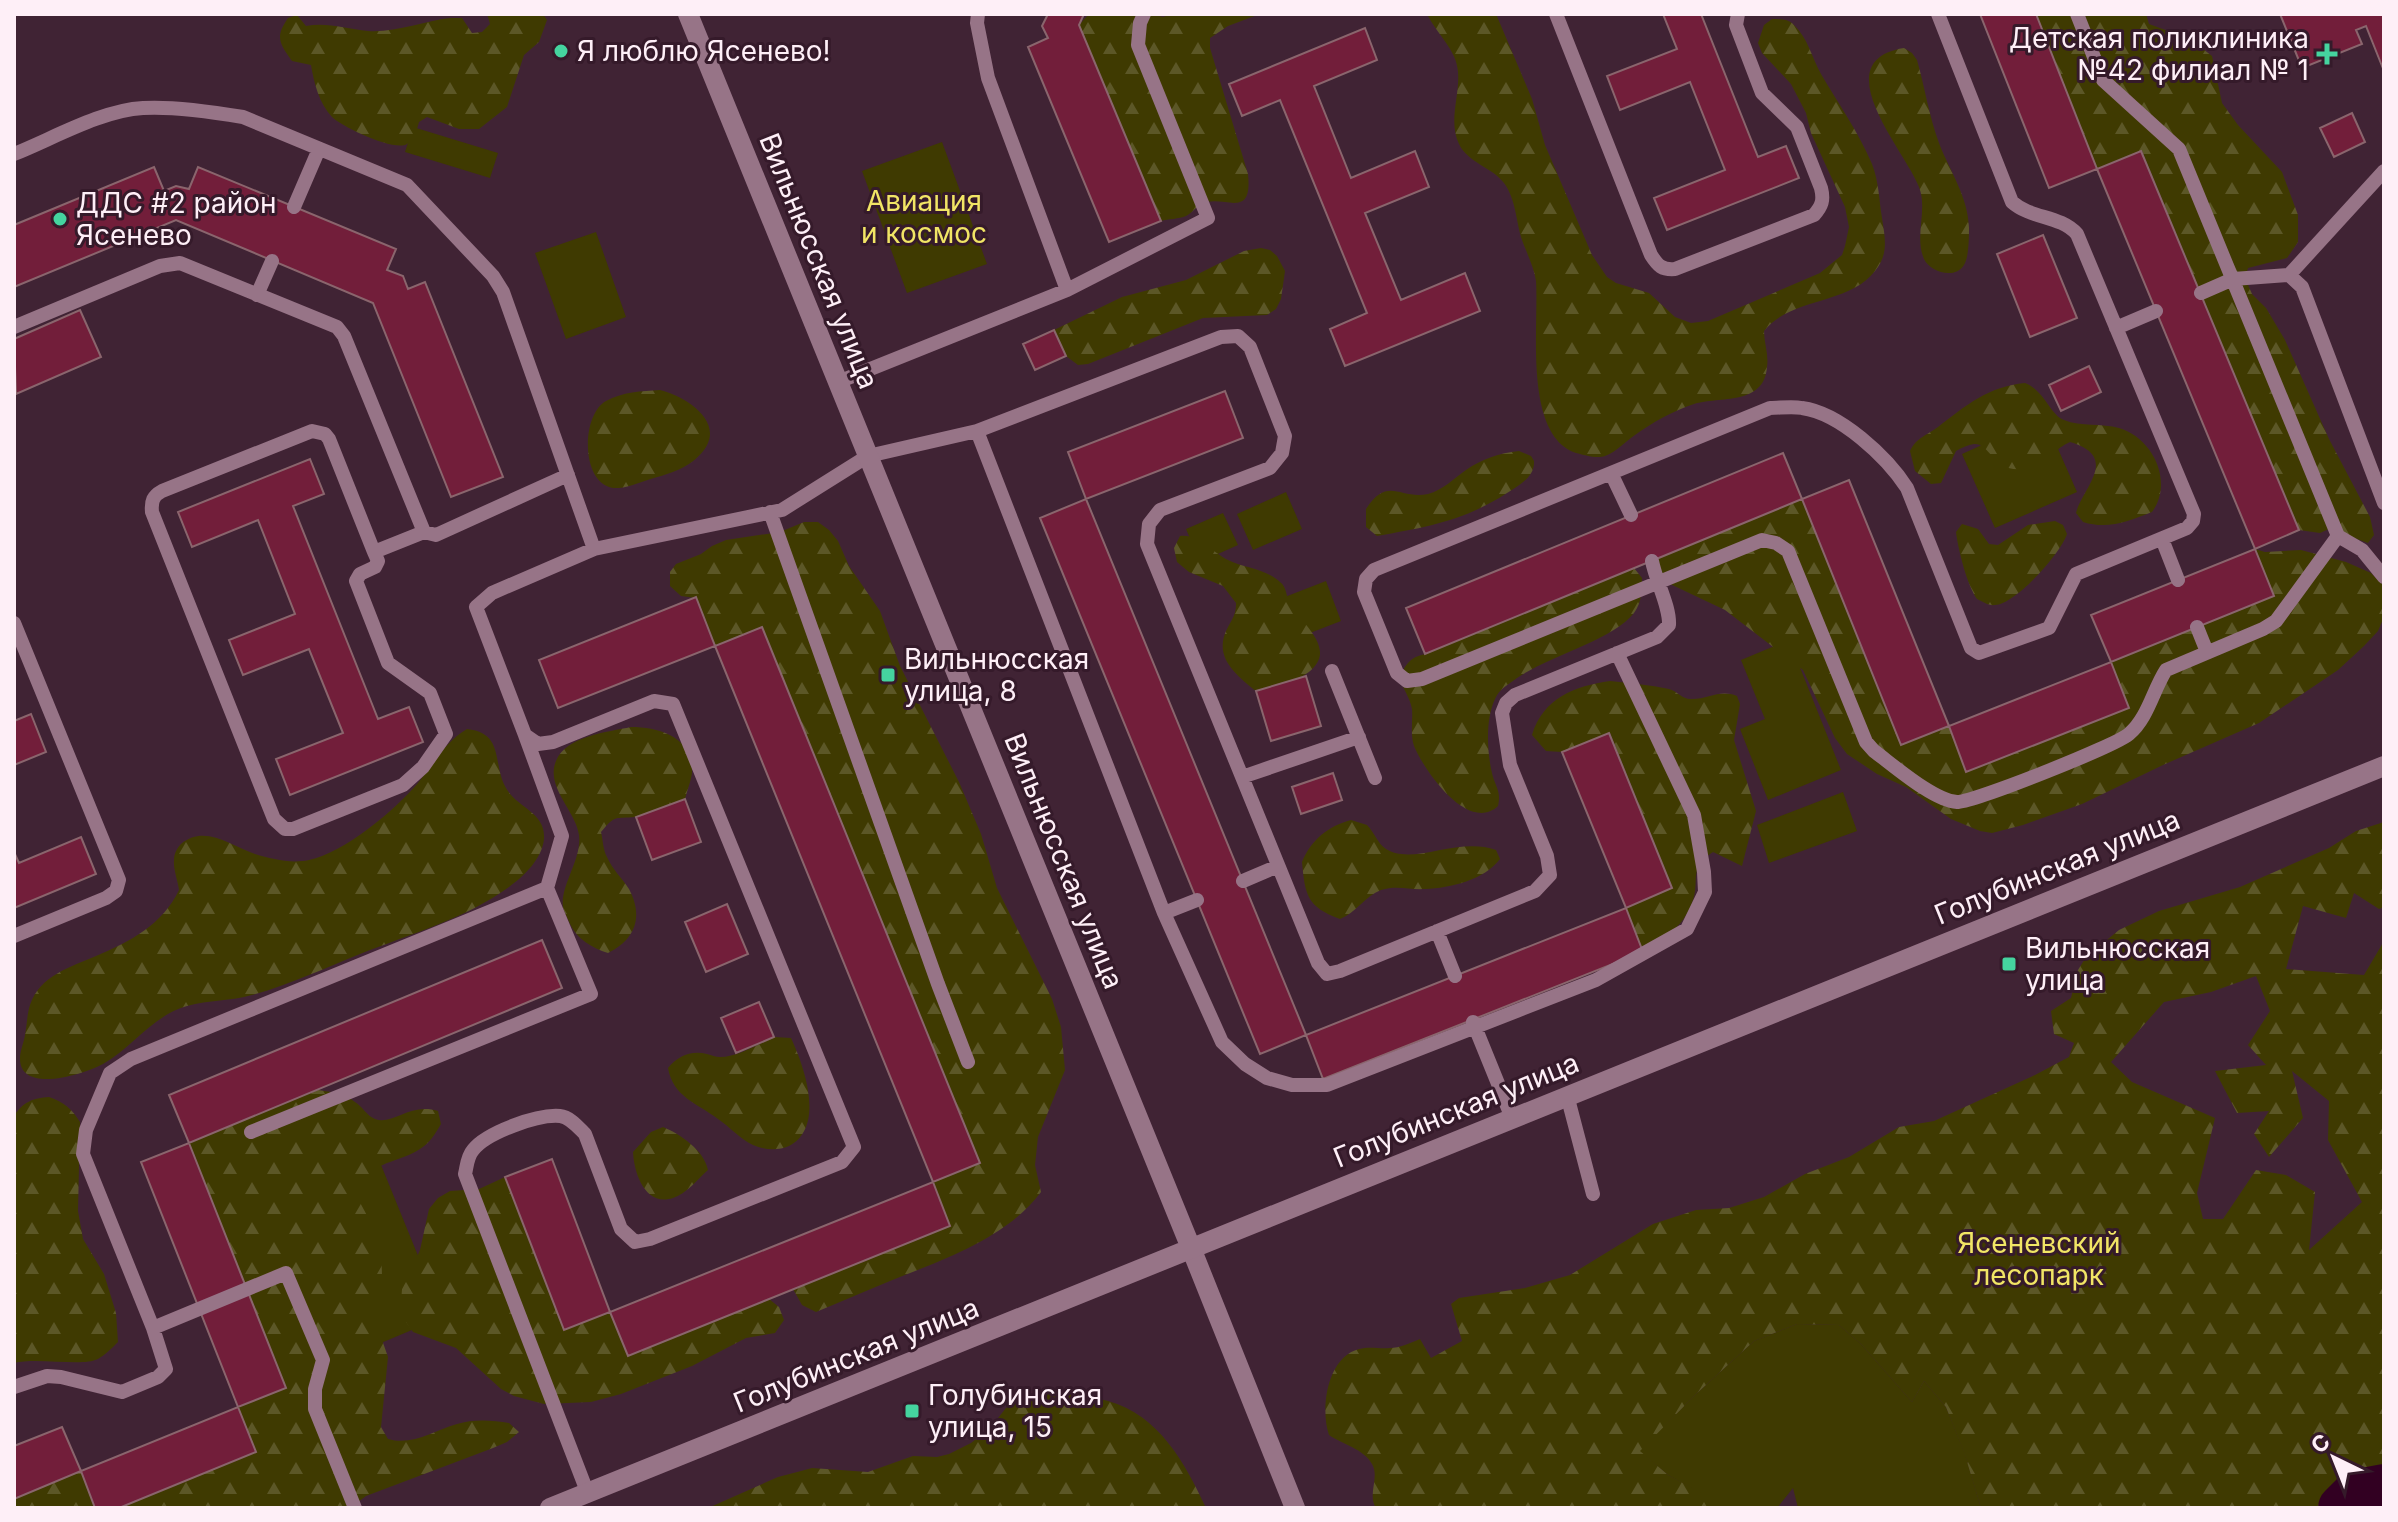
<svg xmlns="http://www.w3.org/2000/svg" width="2398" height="1522" font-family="Inter,sans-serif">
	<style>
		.green { fill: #3f3a01 }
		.forest { fill: url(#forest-firs); fill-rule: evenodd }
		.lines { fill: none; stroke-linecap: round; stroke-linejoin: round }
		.river { stroke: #320022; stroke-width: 48 }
		.building { fill: #721e3a; stroke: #8a656d; stroke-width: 2 }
		.lane { stroke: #977487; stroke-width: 14 }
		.street { stroke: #977487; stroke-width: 20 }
		.secondary { stroke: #977487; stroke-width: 20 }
		.poi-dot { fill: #45d49f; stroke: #351a2a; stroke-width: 3 }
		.labels { text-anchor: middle; stroke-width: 6; stroke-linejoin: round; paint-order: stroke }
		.poi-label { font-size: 28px; fill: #feeff7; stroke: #351a2a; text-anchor: start }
		.park-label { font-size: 28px; fill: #f1e565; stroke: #351a2a }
		.street-label { font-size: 28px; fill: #feeff7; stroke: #351a2a }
	</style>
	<defs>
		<pattern id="forest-firs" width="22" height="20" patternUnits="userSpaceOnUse" patternTransform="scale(2)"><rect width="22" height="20" fill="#3f3a01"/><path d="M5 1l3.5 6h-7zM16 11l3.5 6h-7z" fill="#5c5727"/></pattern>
	</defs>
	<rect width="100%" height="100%" fill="#402334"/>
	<!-- green -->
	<path class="green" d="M413 127 498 153 490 178 405 152Z
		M942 142 987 264 907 293 862 171Z
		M596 232 626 317 566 339 535 253Z
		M2044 417 2077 492 1995 528 1962 454Z
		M1286 492 1302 529 1253 550 1237 514Z
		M1223 513 1238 545 1200 562 1186 529Z
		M1326 581 1341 621 1279 645 1264 605Z
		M1789 640 1841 770 1768 800 1740 729 1765 719 1741 660Z
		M1843 792 1857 831 1769 863 1757 825Z
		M377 1155 443 1317 369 1348 302 1185Z
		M1797 1324 1839 1325 1861 1344 1912 1402 1924 1381 1946 1407 1965 1454 1981 1508H1798L1793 1488 1777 1508H1730L1720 1504 1668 1475 1639 1451 1695 1395 1754 1341Z"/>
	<!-- forest -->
	<path class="forest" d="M487 14H543L547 20 539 42 524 55 507 107 479 129H459L427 117 419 122C417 130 414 139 407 144 395 152 342 127 332 117 319 103 314 83 311 65L292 61C279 43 275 37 288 18L297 15 306 26C327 22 346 29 368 31 394 33 424 21 450 18H462L472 33 482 32 490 24Z
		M1089 14H1152L1163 17 1172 14H1260L1228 26 1210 38V48L1248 174C1253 222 1223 193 1201 204 1196 207 1192 213 1186 216 1179 219 1168 219 1161 221L1079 25Z
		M1427 14H1496L1532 99 1545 145 1592 255 1607 277 1616 283 1649 293 1675 317 1691 323 1708 321 1820 273 1842 255 1845 246 1849 227 1845 207 1811 133 1806 113 1791 84 1762 53 1758 43 1764 25 1772 19C1781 19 1788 19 1794 25 1808 38 1812 58 1821 74 1838 103 1859 133 1872 164 1879 182 1879 200 1882 218 1885 238 1889 254 1875 271 1849 305 1791 297 1764 331 1764 343 1769 355 1767 367 1764 406 1720 396 1694 404 1673 411 1653 422 1635 435 1626 441 1616 452 1605 456 1597 459 1584 455 1576 453 1523 435 1539 325 1536 281 1534 267 1527 254 1522 240 1516 222 1516 199 1504 183 1492 167 1468 163 1459 144 1448 121 1460 96 1458 72 1457 50 1436 33 1427 14Z
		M2036 14H2146L2149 24 2190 39 2212 56 2222 103 2238 125 2282 172 2298 215V242L2287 258 2248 268 2245 278 2252 294 2266 308 2285 340 2329 439 2370 517 2374 535 2368 543 2329 529 2320 533 2299 530 2142 151 2097 169Z
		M1904 48 1912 53 1917 60C1925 88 1929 116 1939 143 1950 172 1968 196 1969 228 1969 237 1969 257 1964 265 1955 280 1930 272 1924 259 1914 236 1928 210 1919 187 1906 152 1823 61 1904 48Z
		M1261 248 1270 250 1277 256 1285 271 1281 299 1276 309 1267 315 1203 318 1088 364 1078 365 1066 356 1054 330 1122 297 1186 280 1244 251Z
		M2025 383C2045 391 2050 415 2064 420 2081 427 2102 423 2119 428 2153 438 2174 482 2152 512 2129 521 2108 530 2083 522L2076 513C2082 488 2121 457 2070 442 2055 448 2046 464 2028 468 1994 476 1991 443 1974 444 1968 445 1961 448 1956 451L1941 483 1931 484 1915 471 1910 451C1917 437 1926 436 1938 427 1965 406 1989 386 2025 383Z
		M660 390C682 395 723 419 706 447 695 465 673 473 654 478 643 481 630 487 619 488 580 491 580 415 606 401 622 392 642 391 660 390Z
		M1519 451 1531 456 1534 461C1535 477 1519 485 1507 493 1464 521 1427 527 1377 536L1366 527V509C1388 475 1400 500 1428 494 1443 490 1453 479 1466 470 1482 459 1499 453 1519 451Z
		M1802 499 1901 745 1949 726 1967 772 2128 708 2111 662 2273 596 2255 549 2265 552 2301 550 2346 562 2371 573 2384 586V617L2378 631 2364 646 2338 670 2259 723 2163 765 2082 804 2023 825 1992 833 1980 831 1951 819 1906 787 1877 774 1847 754 1835 738 1803 670 1725 610 1668 583 1652 561Z
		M2055 521 2063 525 2067 534C2061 553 2016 604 1995 605 1989 606 1983 602 1977 599 1967 585 1958 549 1956 532L1962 524 1978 529 1989 544 1998 545 2028 525Z
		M804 522H818L829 530 838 541 849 566 880 611 900 666 959 782 981 834 997 888 1052 999 1061 1027 1065 1070 1038 1137 1035 1165 1041 1192C1006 1239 942 1260 890 1281 865 1291 841 1302 816 1312L802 1305 793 1289 950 1226 933 1182 979 1162 762 627 715 646 696 598 681 596 670 586V572L676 564 701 554 712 546 726 540 780 532Z
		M1180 536C1201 534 1211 552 1228 560 1244 568 1267 569 1280 582 1287 587 1286 597 1290 604 1298 619 1330 643 1317 663 1305 682 1276 685 1256 691 1235 674 1212 656 1228 627 1233 618 1236 614 1236 603L1223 586 1189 572 1177 562 1174 548Z
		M1634 568 1642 578C1642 590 1642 602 1634 613 1613 640 1549 656 1517 678 1509 684 1499 689 1495 699 1485 720 1487 755 1493 777 1497 789 1501 793 1498 806 1468 834 1424 770 1414 746 1410 734 1413 721 1412 709 1410 698 1404 690 1400 680 1403 666 1410 657 1425 654Z
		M1610 681C1629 683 1650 685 1669 689 1677 691 1683 700 1692 699 1709 699 1720 689 1737 696L1740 704 1734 740 1756 811 1742 866 1713 852C1687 868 1701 880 1692 903 1683 927 1664 939 1643 952L1626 908 1672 887 1610 733 1562 752 1546 751 1532 735C1543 698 1575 686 1610 681Z
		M631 727C660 727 694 738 692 773 691 781 687 791 685 799 670 804 651 815 635 817 615 819 616 814 601 832 603 840 603 850 607 857 612 869 622 878 629 889 644 917 635 940 608 953 592 948 577 939 570 924 568 919 564 912 563 907 560 885 582 860 579 835 576 811 545 787 556 761 566 736 608 732 631 727Z
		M467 729C505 733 492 764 506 788 517 808 546 812 544 839 542 859 524 876 509 887 465 919 410 934 360 954 325 968 289 985 252 995 231 1001 209 1000 187 1006 152 1016 133 1047 103 1064 85 1074 19 1095 20 1058 20 1051 24 1042 25 1035 27 1025 27 1014 30 1005 40 975 71 967 96 956 130 942 163 924 179 890 178 881 173 869 174 860 174 854 177 848 181 844 205 824 231 846 255 854 272 859 291 864 309 860 344 853 395 810 418 783 434 763 445 742 467 729Z
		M1351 820 1367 825C1374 832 1378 844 1386 849 1413 866 1458 836 1496 850L1500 859C1484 880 1451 888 1425 889 1409 890 1397 885 1381 890 1365 896 1356 913 1340 919 1307 907 1305 895 1302 862 1311 840 1328 826 1351 820Z
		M2384 822V907L2379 909 2354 893 2346 918 2303 906 2286 969 2364 975 2384 941V1508H1981L1965 1455 1946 1407 1924 1381 1912 1402 1861 1344 1839 1325 1797 1324 1754 1341 1695 1395 1640 1451 1668 1475 1730 1508H1376C1367 1494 1380 1478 1372 1464 1364 1449 1342 1444 1329 1435 1320 1409 1327 1357 1359 1349 1370 1346 1379 1349 1390 1348 1399 1348 1411 1343 1420 1339L1431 1358 1462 1341 1451 1304 1459 1298 1525 1288 1570 1275 1653 1224 1696 1210 1729 1208 1764 1197 1805 1174 1849 1157 1899 1127 1934 1121 2035 1075 2069 1057 2074 1043 2054 1034 2051 1011 2071 998 2078 970 2086 957 2119 930 2159 911 2240 887 2329 848 2356 831ZM2256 976 2270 1011 2248 1045 2266 1065 2215 1071 2237 1113 2269 1111 2254 1134 2269 1157 2303 1118 2292 1071 2329 1101 2328 1140 2362 1202 2309 1250 2315 1192 2286 1175 2256 1170 2223 1219H2203L2197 1193 2215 1118 2132 1082 2111 1062 2164 1002 2211 992Z
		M774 1037 791 1038C804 1066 826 1127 789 1146 778 1151 764 1150 753 1145 740 1139 730 1127 718 1119 697 1103 673 1097 668 1068 678 1056 691 1050 707 1054 712 1055 715 1057 720 1057 738 1057 758 1044 774 1037Z
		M318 1090C331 1092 344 1093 355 1102 362 1106 367 1116 375 1119 392 1126 410 1102 438 1111L441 1124C435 1134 430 1143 420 1149 393 1166 367 1159 357 1197L377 1234 381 1247 382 1275 374 1317 388 1357 381 1427 388 1439C413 1446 433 1431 457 1424 473 1419 492 1420 509 1423L519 1432 507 1442 493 1448 366 1496 350 1508H119L256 1452 238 1407 286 1388 189 1143Z
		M49 1097C64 1102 72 1109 80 1122L78 1211 83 1239 104 1274 116 1313 118 1342C112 1348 105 1355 98 1359 82 1367 38 1357 14 1363V1116C23 1102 33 1098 49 1097Z
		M663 1127C680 1134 704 1150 708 1170 698 1179 686 1194 673 1198 645 1207 634 1173 633 1152L651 1132Z
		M505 1177 564 1330 610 1312 628 1356 769 1299 779 1307 784 1320 775 1333 746 1338 692 1366 621 1394 591 1402 544 1404 514 1396 501 1389 456 1348 413 1332 404 1319 401 1304 402 1289 420 1250 429 1209 438 1198 450 1191 479 1189Z
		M1045 1392C1066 1395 1087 1395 1108 1401 1159 1415 1185 1463 1206 1508H708L778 1477 801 1471 812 1468 868 1472 913 1456 937 1457 949 1454 971 1443 990 1428 1006 1408 1030 1395Z
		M81 1471 95 1508H14V1499Z"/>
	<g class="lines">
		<!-- river -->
		<path class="river" d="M2342 1508 2357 1493 2384 1488"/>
	</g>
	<!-- building -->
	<path class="building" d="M1048 14H1084L1079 25 1161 221 1109 242 1028 47 1048 38 1042 26Z
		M1663 14H1701L1758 157 1786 146 1799 178 1667 230 1654 198 1725 170 1690 82 1620 110 1607 76 1677 49Z
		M1980 14H2036L2097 169 2049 188Z
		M2280 14H2384V71L2366 26 2356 30 2362 44 2302 68Z
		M1365 28 1377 60 1314 86 1351 178 1415 151 1429 187 1365 213 1401 300 1465 273 1480 311 1345 366 1330 329 1367 313 1280 100 1242 116 1229 84Z
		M2352 113 2365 142 2334 157 2320 128Z
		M2141 151 2299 530 2255 549 2097 169Z
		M154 167 164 191 176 186 189 189 198 167 396 249 387 270 403 276 408 289 425 282 503 477 451 497 373 303 176 220 14 287V225Z
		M2043 235 2077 318 2030 337 1997 254Z
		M80 310 101 357 16 394 14 339Z
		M1054 330 1066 356 1035 370 1023 344Z
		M2089 366 2101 392 2061 411 2049 385Z
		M1225 391 1243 438 1086 499 1068 452Z
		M1783 453 1802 499 1425 654 1406 608Z
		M310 459 324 494 293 506 378 719 409 707 423 742 290 795 276 759 343 733 309 649 243 675 229 640 295 614 258 520 192 547 178 512Z
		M1849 480 1949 726 1901 745 1802 499Z
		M1086 499 1306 1035 1260 1054 1040 518Z
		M2255 549 2274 596 2111 662 2091 615Z
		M696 597 715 646 558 708 539 660Z
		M762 627 980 1163 933 1182 715 646Z
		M2111 662 2129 708 1966 772 1949 726Z
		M1306 676 1321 726 1271 741 1256 691Z
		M31 714 46 752 14 765V721Z
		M1609 733 1672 888 1626 908 1562 752Z
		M1333 773 1342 800 1301 814 1292 787Z
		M685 799 701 842 652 860 636 817Z
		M81 837 96 874 14 908V852L19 863Z
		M727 904 748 954 706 972 685 922Z
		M1626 908 1643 952 1323 1079 1306 1035Z
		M542 940 562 988 189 1143 169 1095Z
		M759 1002 774 1037 736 1053 721 1018Z
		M189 1143 286 1388 238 1407 141 1162Z
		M552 1159 610 1312 564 1330 505 1177Z
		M933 1182 950 1226 628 1356 610 1312Z
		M238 1407 256 1452 119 1508H95L81 1471Z
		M62 1427 81 1471 14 1499V1446Z"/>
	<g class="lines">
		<!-- lane -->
		<path class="lane" d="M978 14 977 23 988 78 1067 290
			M1556 14 1651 255C1658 266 1662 270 1675 269L1814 215C1822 206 1824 200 1821 188L1797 127 1762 93 1736 25 1738 14
			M1938 14 2012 202C2031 219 2060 215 2077 234L2194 514 2193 521 2187 528 2076 574 2049 628 1979 653 1971 648 1907 488C1887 457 1840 413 1802 408 1792 406 1780 408 1770 408L1374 570 1366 579 1364 592 1397 673 1407 681 1422 679 1762 540 1776 543 1788 551 1866 742 1874 751C1893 765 1934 801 1957 802 1974 802 2115 746 2129 734 2148 718 2153 690 2166 670L2263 629 2276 621 2338 536
			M2077 14 2103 80 2179 149 2338 536 2362 550 2384 577
			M14 154C52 139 102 110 143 108 174 106 213 112 243 117L407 185 493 276 503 292 594 549
			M294 207 319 149
			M2289 275 2302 287 2384 503
			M2201 293 2233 279 2289 275 2384 171
			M257 295 272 261
			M14 327 160 266 180 263 337 327 344 336 424 532 436 535 568 475
			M2116 328 2156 311
			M838 382 1067 290 1208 218 1138 45 1140 23 1144 14
			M977 431 1221 337 1238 336 1250 347 1285 436 1282 453 1270 468 1160 510 1149 524 1147 544 1318 963 1327 974 1340 971 1535 891 1550 875 1547 856 1510 765 1502 713 1506 703 1515 695 1657 637 1669 625C1670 606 1656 582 1652 561
			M1611 473 1631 515
			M770 512 938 984 968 1062
			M2162 539 2178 580
			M374 552 329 439 325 434 312 431 162 491C153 496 151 501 152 512L274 819 285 829H293L403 785 423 767 446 734 430 693 388 663 356 581 360 574 375 567 378 561 374 552 424 532
			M14 623 119 880 116 891 106 898 14 936
			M2197 627 2207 652
			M1332 671 1375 778
			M1242 777 1359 737
			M1243 881 1278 866
			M1164 913 1197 900
			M1437 931 1455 976
			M1473 1022 1512 1118
			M1567 1095 1593 1194
			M251 1132 591 994 547 888
			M153 1328 286 1273 323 1360 315 1389V1409L355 1508
			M14 1387 47 1376 61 1377 122 1392 158 1377 166 1369 153 1328 83 1154 86 1130 110 1073 131 1059 547 888 562 836 525 735
			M588 1494 465 1174C467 1166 467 1157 473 1150 486 1133 537 1114 560 1116 570 1117 578 1127 585 1134L621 1229 635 1242 650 1239 842 1162 854 1147 673 704 654 701 553 742 538 744 525 735 476 607 492 593 594 549 782 510 868 456 977 431 1164 913 1222 1042 1245 1064 1267 1078 1292 1085H1327L1596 980 1687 929 1705 892 1704 872 1694 815 1617 653"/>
		<!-- street -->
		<path class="street" d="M1191 1248 1295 1508"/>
		<!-- secondary -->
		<path class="secondary" d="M688 14 1191 1248
			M550 1508 2384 766"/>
	</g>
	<!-- markers -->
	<g class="poi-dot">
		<circle cx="561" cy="51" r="8"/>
		<path d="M2323 42h8v8h8v8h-8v8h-8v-8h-8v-8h8z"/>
		<circle cx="60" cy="219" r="8"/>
		<rect x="880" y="667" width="16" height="16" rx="4"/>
		<rect x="2001" y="956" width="16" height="16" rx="4"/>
		<rect x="904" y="1403" width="16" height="16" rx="4"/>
	</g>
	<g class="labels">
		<!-- poi labels -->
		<g class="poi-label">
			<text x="2309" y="48" text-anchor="end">Детская поликлиника<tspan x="2309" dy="32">№42 филиал № 1</tspan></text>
			<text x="577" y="61">Я люблю Ясенево!</text>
			<text x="76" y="213">ДДС #2 район<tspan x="76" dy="32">Ясенево</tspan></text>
			<text x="904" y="669">Вильнюсская<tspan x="904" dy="32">улица, 8</tspan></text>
			<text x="2025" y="958">Вильнюсская<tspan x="2025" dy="32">улица</tspan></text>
			<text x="928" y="1405">Голубинская<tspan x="928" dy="32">улица, 15</tspan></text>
		</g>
		<!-- park labels -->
		<g class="park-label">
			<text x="924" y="211">Авиация<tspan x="924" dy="32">и космос</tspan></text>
			<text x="2039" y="1253">Ясеневский<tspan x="2039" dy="32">лесопарк</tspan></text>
		</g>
		<!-- street labels -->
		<g class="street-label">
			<text transform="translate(819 261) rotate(68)" y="10">Вильнюсская улица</text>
			<text transform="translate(1064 861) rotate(68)" y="10">Вильнюсская улица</text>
			<text transform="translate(2057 867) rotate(-22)" y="10">Голубинская улица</text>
			<text transform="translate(1456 1110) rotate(-22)" y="10">Голубинская улица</text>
			<text transform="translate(856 1355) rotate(-22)" y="10">Голубинская улица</text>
		</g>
	</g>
	<!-- border -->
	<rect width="2398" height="1522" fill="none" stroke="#feeff7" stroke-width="32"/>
	<!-- north arrow -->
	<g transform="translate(2334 1458) rotate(317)" stroke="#351a2a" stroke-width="6" paint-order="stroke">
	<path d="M0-6L14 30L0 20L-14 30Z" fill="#feeff7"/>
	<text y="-12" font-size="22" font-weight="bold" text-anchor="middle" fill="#feeff7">С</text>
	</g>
</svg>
